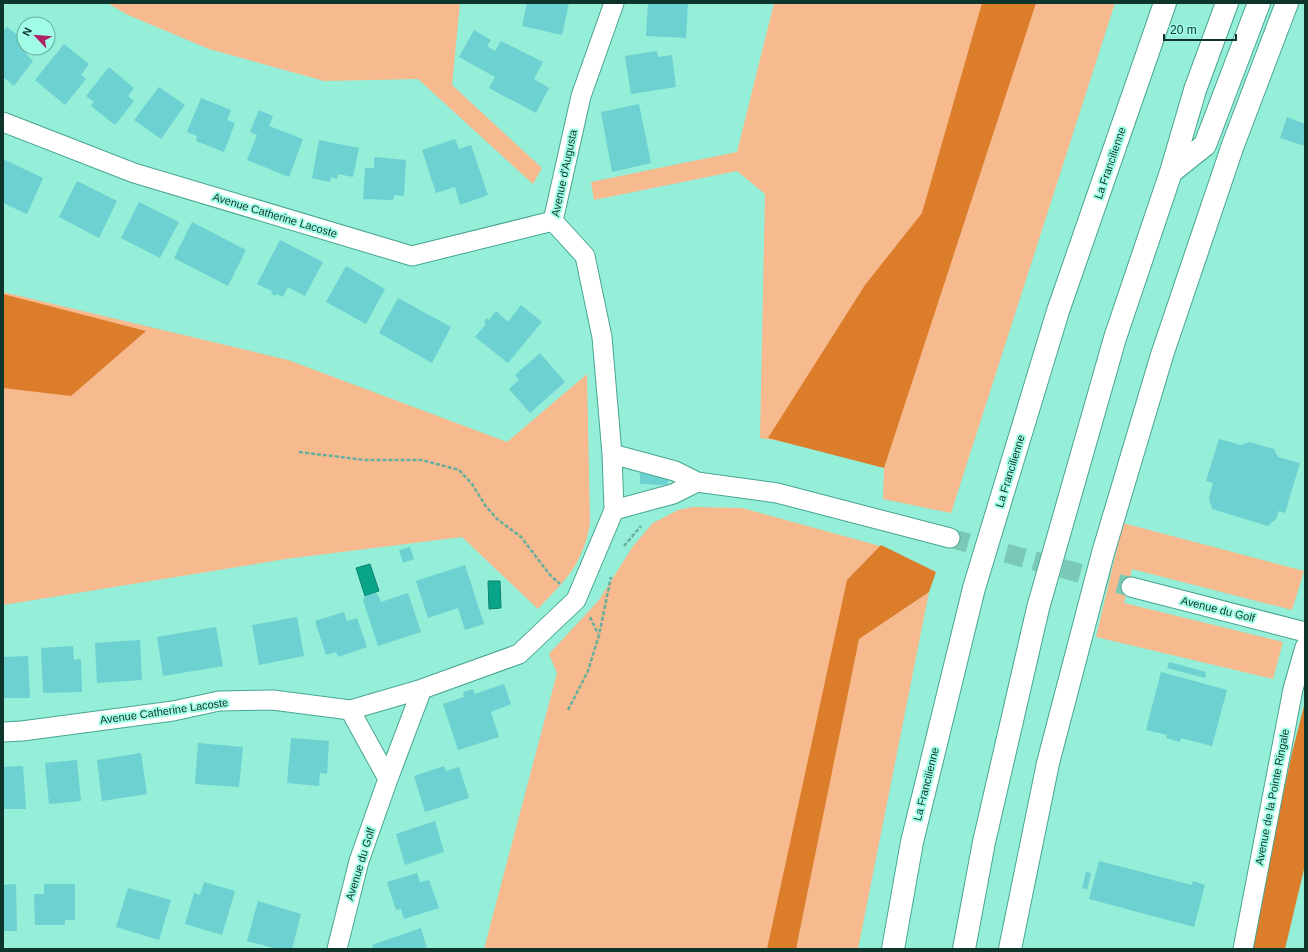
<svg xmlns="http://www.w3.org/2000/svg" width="1308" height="952" font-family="Arial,sans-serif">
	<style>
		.green { fill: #f6ba8e }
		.forest { fill: #db7d2b }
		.water { fill: #0aa48b; stroke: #0b836e }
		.building { fill: #6dd0d1 }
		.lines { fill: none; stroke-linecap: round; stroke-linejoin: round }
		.street-tunnel { stroke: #79c9b6; stroke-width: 19; stroke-dasharray: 19 10; stroke-linecap: butt }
		.street-casing { stroke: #49a591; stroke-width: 21 }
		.highway-casing { stroke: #49a591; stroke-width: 24 }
		.path { stroke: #66af9d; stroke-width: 2.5; stroke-dasharray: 4 2; stroke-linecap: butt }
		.street { stroke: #fff; stroke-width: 19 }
		.highway { stroke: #fff; stroke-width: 22 }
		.labels { text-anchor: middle; stroke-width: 4; stroke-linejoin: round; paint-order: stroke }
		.street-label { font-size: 11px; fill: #0d352c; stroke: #a1fce6 }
	</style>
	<rect width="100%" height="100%" fill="#94eed8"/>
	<!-- green -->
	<path class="green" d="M107 3H460L452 85 542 168 533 184 418 79 324 81 209 49 128 15Z
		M774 3H1115L951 513 883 499 884 468 892 442H787L760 438 765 194 737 171 594 200 591 182 737 152Z
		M3 292 288 360 507 442 587 374 590 524C588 535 585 546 580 556 571 577 552 593 538 609L462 537 286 559 3 605Z
		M693 507 742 508 880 546 859 638 929 592 858 949H484L557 673 549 654 599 600 633 546 653 523 678 510Z
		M1123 523 1304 571 1292 610 1132 569 1124 603 1283 642 1273 679 1096 637Z"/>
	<!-- forest -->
	<path class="forest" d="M982 3H1036L884 468 768 438 865 285 922 213Z
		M3 294 146 331 71 396 3 388Z
		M881 545 936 572 929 592 859 639 796 949H767L847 580Z
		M1305 702V865L1285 949H1250L1292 753Z"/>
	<!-- water -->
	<path class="water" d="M370 564 379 591 365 596 356 568Z
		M488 581H500L501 608 489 609Z"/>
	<!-- building -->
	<path class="building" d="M527 3H569L562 35 522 26Z
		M648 3H688L686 38 646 36Z
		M7 27 24 40V48H30L26 54 33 61 14 86 3 77V32Z
		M474 30 491 40 487 46 495 51 501 41 543 62 534 79 549 88 536 113 489 88 495 77 459 57Z
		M64 44 89 64 81 75 86 79 65 105 35 80Z
		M657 51 658 57 672 55 676 87 631 94 625 56Z
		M109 67 134 88 128 96 134 101 115 125 91 106 94 102 86 96Z
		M159 87 185 105 161 139 134 120Z
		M201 98 231 110 227 120 235 123 224 152 196 141 197 136 187 132Z
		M639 104 651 163 612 172 601 112Z
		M259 110 273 116 269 126 303 139 289 177 247 160 257 135 250 132Z
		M1287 117 1305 124V146L1280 138Z
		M455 139 459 149 471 145 488 195 460 205 455 187 436 193 422 150Z
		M319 140 359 148 353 177 338 174 337 179 331 177 330 182 312 178Z
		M374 157 406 160 404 196 394 195 393 200 363 199 365 168H374Z
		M3 159 43 178 27 214 3 203Z
		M77 181 117 201 99 238 59 217Z
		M139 202 179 222 160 258 121 238Z
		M192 222 246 250 228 286 174 258Z
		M280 240 323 262 305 296 288 287 283 297 276 294 275 296 271 293 272 291 257 284Z
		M346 266 385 289 366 324 326 302Z
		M398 298 451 327 432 363 379 333Z
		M521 305 542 322 508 363 475 337 486 324 484 322 486 318 489 320 496 311 508 322Z
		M540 353 565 382 530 413 509 389 519 380 515 375Z
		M1219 439 1241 445 1249 442 1274 449 1278 457 1300 463 1285 513 1279 511 1276 519 1268 526 1212 509 1209 498 1213 483 1206 481Z
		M640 473H652V476H659L669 474 668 485 640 484Z
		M410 547 414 559 403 563 399 550Z
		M465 565 484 624 465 630 458 608 428 618 416 581Z
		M375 593 378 595 381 602 408 593 421 632 378 646 363 600 365 596Z
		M344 612 347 621 357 618 367 647 338 657 336 652 326 655 315 621Z
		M297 617 304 656 259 665 252 625Z
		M216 627 223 666 163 676 157 637Z
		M140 640 142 680 97 683 95 643Z
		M73 646 74 660 81 659 82 692 43 693 41 648Z
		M28 656 30 698H3V657Z
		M1169 662 1206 672 1205 678 1167 668Z
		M1161 672 1227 690 1212 746 1181 738 1180 742 1166 738 1167 735 1146 730Z
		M504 684 511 704 491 712 499 737 458 750 443 704 464 697 463 692 473 689 475 694Z
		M291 738 329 741 327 774 320 773 319 786 287 783Z
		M198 743 243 747 239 787 195 784Z
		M141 753 147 794 102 801 97 760Z
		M77 760 81 801 49 804 45 763Z
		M23 766 26 809H3V767Z
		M444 766 446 771 459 767 469 798 425 812 414 776Z
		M435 821 444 852 405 865 396 834Z
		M1099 861 1192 885 1193 881 1205 885 1194 927 1089 899Z
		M1086 872 1091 873 1087 890 1082 888Z
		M417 873 420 882 429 880 439 908 404 919 401 909 396 910 387 882Z
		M204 882 235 891 222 935 185 924 194 893 200 895Z
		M16 884 17 931H3V885Z
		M44 884H75V920H65V925H35L34 894H44Z
		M128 888 171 900 159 940 116 927Z
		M258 901 301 914 292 949H277L247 941Z
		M421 928 427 949H373L372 945Z"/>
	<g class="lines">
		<!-- street-tunnel -->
		<path class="street-tunnel" d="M950 538 1131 587"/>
		<!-- street casing -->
		<g class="street-casing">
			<path id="street" d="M3 122 134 173 412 256 553 221
				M612 454 675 471 697 482 777 493 950 538
				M614 510 673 494 697 482
				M1131 587 1305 632
				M350 710 388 779
				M3 732 22 731 173 711 219 701 273 700 350 710 422 689 519 654 576 600 614 510 612 454 602 337 585 256 553 221 581 96 614 3
				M337 949 359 861 388 779 422 689
				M1243 949 1293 689 1305 647"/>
		</g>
		<!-- highway casing -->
		<g class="highway-casing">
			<path id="highway" d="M1171 172 1205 145 1259 3
				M893 949 912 842 974 588 1058 311 1165 3
				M964 949 984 842 1038 608 1115 338 1171 172 1195 90 1227 3
				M1010 949 1048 763 1103 553 1162 355 1233 145 1287 3"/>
		</g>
		<!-- path -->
		<path class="path" d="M299 452 365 460H422L459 470 472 484 485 505 497 519 521 537 550 575 560 584
			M624 546 641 526
			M590 617 598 634
			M568 710 588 671 599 635 611 577"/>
		<!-- street -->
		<use href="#street" class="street"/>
		<!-- highway -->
		<use href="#highway" class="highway"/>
	</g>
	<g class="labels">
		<!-- street labels -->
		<g class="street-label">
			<text transform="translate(1110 163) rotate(-71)" y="4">La Francilienne</text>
			<text transform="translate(564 173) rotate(-78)" y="4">Avenue d'Augusta</text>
			<text transform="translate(275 215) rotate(17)" y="4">Avenue Catherine Lacoste</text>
			<text transform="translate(1010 471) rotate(-73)" y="4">La Francilienne</text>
			<text transform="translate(1218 609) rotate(14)" y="4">Avenue du Golf</text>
			<text transform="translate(164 711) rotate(-8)" y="4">Avenue Catherine Lacoste</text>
			<text transform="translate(926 784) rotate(-76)" y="4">La Francilienne</text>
			<text transform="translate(1272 797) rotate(-79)" y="4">Avenue de la Pointe Ringale</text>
			<text transform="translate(360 864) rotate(-73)" y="4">Avenue du Golf</text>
		</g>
	</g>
	<!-- border -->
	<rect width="1308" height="952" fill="none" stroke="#0d352c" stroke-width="8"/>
	<!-- north arrow -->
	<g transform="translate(36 36) rotate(296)"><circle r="19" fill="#a1fce6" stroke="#66ac9c"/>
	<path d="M0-3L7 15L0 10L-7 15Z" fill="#ab2164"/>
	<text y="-6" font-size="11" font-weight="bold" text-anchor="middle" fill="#0d352c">N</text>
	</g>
	<!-- scale -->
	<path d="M1164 34v6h72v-6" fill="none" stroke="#0d352c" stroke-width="2"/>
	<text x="1170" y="34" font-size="12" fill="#0d352c" stroke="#a1fce6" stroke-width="3" paint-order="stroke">20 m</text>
</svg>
